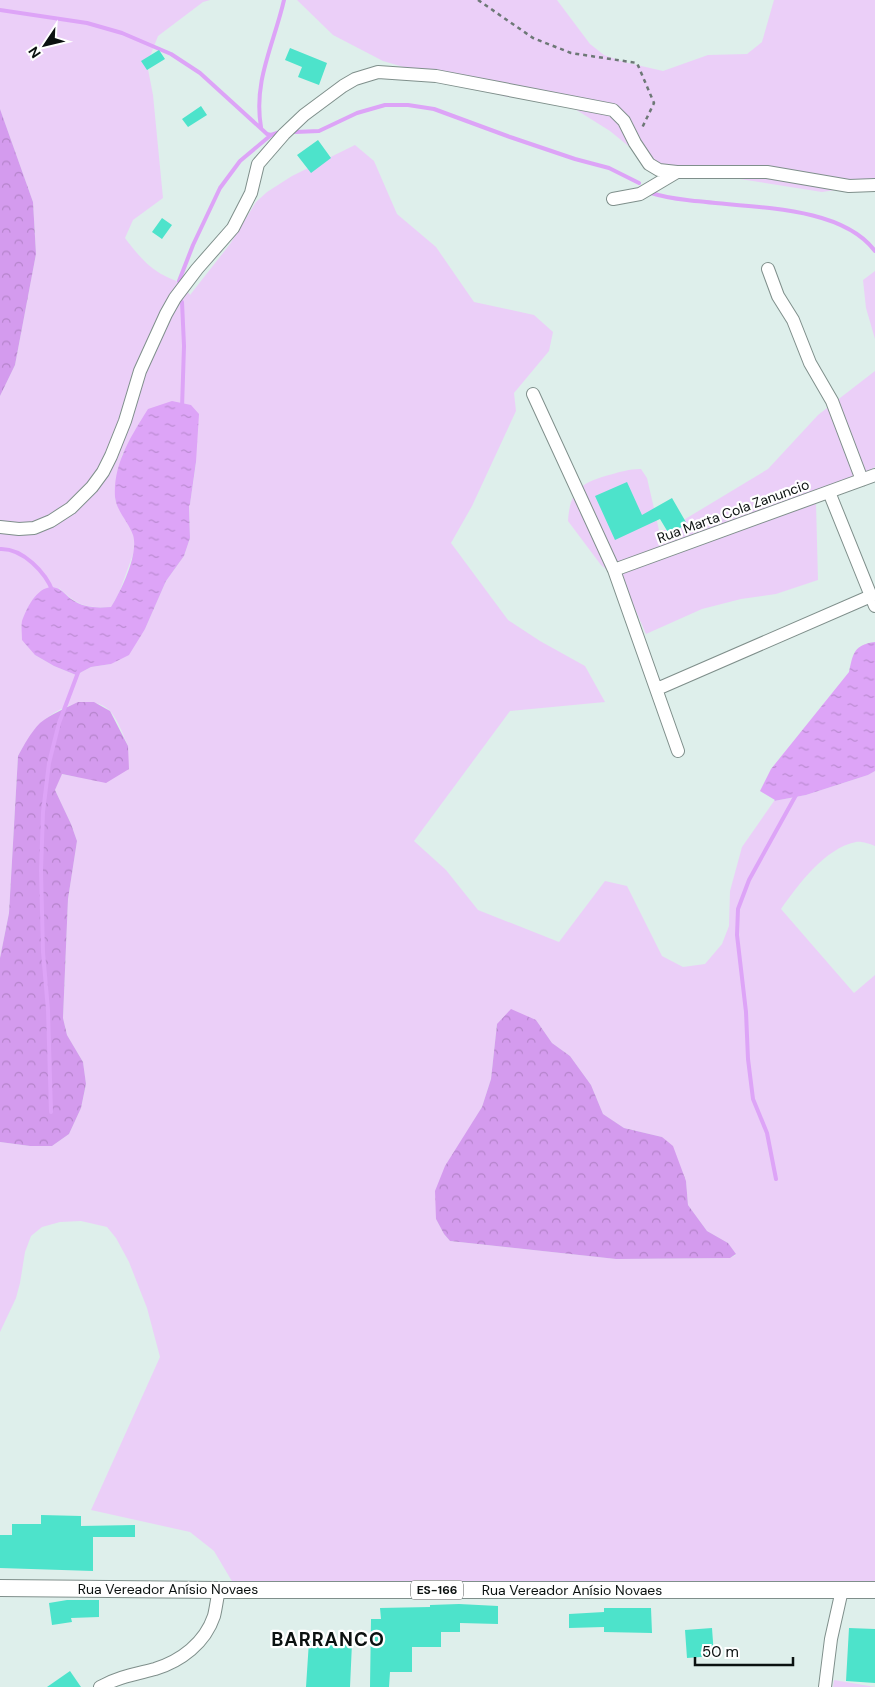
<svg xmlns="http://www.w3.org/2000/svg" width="875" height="1687" font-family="'DM Sans',sans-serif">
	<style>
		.grass { fill: #ebcff8; fill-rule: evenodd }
		.forest { fill: url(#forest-crowns) }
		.water { fill: url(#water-ripples) }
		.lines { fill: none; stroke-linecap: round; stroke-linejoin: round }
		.stream { stroke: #dda4f7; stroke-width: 4 }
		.building { fill: #4de3cb }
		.minor-casing { stroke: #7f8f8b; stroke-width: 14 }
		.major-casing { stroke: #7f8f8b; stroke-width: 18 }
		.path { stroke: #6d7876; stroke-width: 2.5; stroke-dasharray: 4 4; stroke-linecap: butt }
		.minor { stroke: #fff; stroke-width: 12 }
		.major { stroke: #fff; stroke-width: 16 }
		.labels { text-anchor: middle; stroke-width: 4.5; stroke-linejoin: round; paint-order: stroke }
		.shield { fill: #fff; stroke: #545858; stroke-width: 1 }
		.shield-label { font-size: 12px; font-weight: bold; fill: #0b1110 }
		.street-label { font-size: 14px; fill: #0b1110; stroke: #fff }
		.district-label { font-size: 19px; font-weight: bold; letter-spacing: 1px; fill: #0b1110; stroke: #fff }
	</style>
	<defs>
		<pattern id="forest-crowns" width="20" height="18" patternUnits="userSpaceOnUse" patternTransform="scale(1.25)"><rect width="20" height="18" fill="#d49bee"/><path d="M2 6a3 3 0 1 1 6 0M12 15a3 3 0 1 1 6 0" fill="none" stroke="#b584cb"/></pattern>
		<pattern id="water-ripples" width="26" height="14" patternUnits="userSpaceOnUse" patternTransform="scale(1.25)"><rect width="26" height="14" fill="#dda4f7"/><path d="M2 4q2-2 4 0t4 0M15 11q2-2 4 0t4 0" fill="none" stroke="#bc8cd3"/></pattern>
	</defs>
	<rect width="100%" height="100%" fill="#deefeb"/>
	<!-- grass -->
	<path class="grass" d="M0 0H210L203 2 158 36 147 64 153 95 163 198 133 220 125 238C134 250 145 264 158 272 173 282 178 277 190 295L230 244 256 202 267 192 292 176 355 145 374 161 397 214 436 247 474 302 534 315 553 332 549 351 514 393 516 411 472 506 451 543 508 620 540 641 585 666 605 702 510 711 414 841 446 870 478 910 559 942 605 881 627 886 662 956 683 967 705 964 722 944 729 926 730 891 742 847 774 801 806 795 868 775 875 771V846C870 844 861 841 856 842 825 848 798 885 781 909L854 993 875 975V1586L233 1583 214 1551 190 1532 91 1510 160 1357 147 1308 129 1262 116 1238 107 1227 81 1221 60 1222 42 1227 31 1236 25 1252 20 1283 16 1298 0 1332V1142L30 1146H52L69 1134 81 1108 86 1085 83 1062 67 1035 63 1018 68 899 77 841 71 824 55 790 61 774 77 777 128 746C123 735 119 722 111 712 92 691 55 708 39 725 31 734 24 745 18 756L9 913 0 958V396L15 365 36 254 33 202 0 109ZM148 410 196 463 190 504 189 505 190 538 184 556 166 581 145 629 111 664 91 667 76 675 54 666 35 655 59 588C78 606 86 608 111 607L119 593 135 549 134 535 115 500 122 455ZM536 1020 552 1043 570 1056 591 1085 603 1114 624 1128 662 1137 686 1181 688 1205 707 1231 728 1243 736 1255 730 1258 616 1259 450 1241 444 1234 436 1219 466 1134 482 1107 491 1079 497 1024Z
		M297 0H557L590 44 604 55 624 62 663 71 708 55 747 54 762 42 774 0H875V184L822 192 676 169 659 171 610 131 559 99 507 97 383 61 333 35Z
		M875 271V339L866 308 863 280Z
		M875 371V467L816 503 818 580 776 594 741 599 702 609 646 634 624 584 601 565 568 521C570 490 581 483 609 475 620 472 629 469 641 469L647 478 659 530H667L768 469 818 415Z
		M834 1680 875 1687H833Z"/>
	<!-- forest -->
	<path class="forest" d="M0 109 33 202 36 254 15 365 0 396Z
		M78 702H94L110 711 128 746 129 769 106 783 62 774 55 790 71 824 77 841 68 899 63 1018 67 1035 83 1062 86 1084 81 1108 69 1134 52 1146H30L0 1142V958L9 913 18 756C24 745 31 732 40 723 51 714 66 708 78 702Z
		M511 1009 536 1020 552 1043 570 1056 591 1085 603 1114 624 1128 662 1137 673 1146 686 1181 688 1205 707 1231 728 1243 736 1254 730 1258 616 1259 450 1241 444 1234 436 1219 435 1191 445 1166 482 1107 491 1079 497 1024Z"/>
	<!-- water -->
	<path class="water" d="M172 401 191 405 199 414 196 462 190 504 189 506 190 538 184 556 166 581 145 629 129 655 111 664 91 667 76 675 54 666 35 655 22 640C22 634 21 626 22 621 27 607 40 580 59 589 63 591 67 596 71 599 84 608 96 608 111 607 121 591 139 554 133 535 129 523 116 510 115 497 113 464 131 436 148 409Z
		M875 642V771L868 775 806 795 774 801 775 800 760 791 771 769 849 672C853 653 854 645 875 642Z"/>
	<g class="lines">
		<!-- stream -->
		<path class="stream" d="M0 10 87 23 122 33 171 54 200 73 267 134 271 135
			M261 127C253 81 274 44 284 0
			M295 132 319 131 357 113 385 105H408L434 109 510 137 575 159 609 168 639 183
			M651 193C713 212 833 195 875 251
			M179 281 193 245 220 188 240 161 271 135 280 132
			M182 408 184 346 182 302
			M0 549C23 548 46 573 53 592
			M51 1112 48 1010 43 952 41 871 43 812 49 763 59 723 79 670
			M776 1179 767 1133 753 1099 748 1059 746 1012 737 935 738 909 749 880 796 795"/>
	</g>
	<!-- building -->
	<path class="building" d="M290 48 327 63 319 85 298 77 302 67 285 60Z
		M159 50 165 59 147 70 141 61Z
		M201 106 207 115 188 127 182 119Z
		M318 140 331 158 311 173 297 155Z
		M162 218 172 225 162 239 152 232Z
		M627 482 642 515 672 498 687 524 669 534 660 519 615 540 595 496Z
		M41 1515 81 1516V1526L135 1525V1537H93V1571L0 1568V1535H12V1524H41Z
		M67 1600H99V1617L71 1618 72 1622 52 1625 49 1603Z
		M459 1604 498 1606V1624L460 1623V1632H441V1647H412V1672H390L389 1687H370L371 1619H381L380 1608 430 1607V1605Z
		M604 1608H651L652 1633 604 1632V1627L569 1628V1614L604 1612Z
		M712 1628 714 1656 687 1658 685 1630Z
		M849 1628 875 1629V1683L846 1681Z
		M309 1641 352 1643 350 1687H306Z
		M70 1671 81 1687H47Z"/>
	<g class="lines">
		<!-- minor casing -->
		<g class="minor-casing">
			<path id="minor" d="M613 199 640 194 677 172
				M768 269 778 296 793 320 810 363 832 401 862 480
				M533 394 614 570 678 751
				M829 492 875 606
				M0 527 19 529 34 528 51 521 71 508 92 487 103 472 111 456 125 421 140 371 166 314 175 298 197 269 233 228 251 193 258 164 284 134 304 115 343 86 355 79 378 72 436 76 613 110 624 121 635 143 649 164 659 170 677 172H767L849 186 875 185
				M614 570 875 475
				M657 689 871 596
				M100 1687C118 1677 136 1674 155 1669 181 1661 205 1643 214 1616 216 1608 217 1598 219 1590
				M825 1687 831 1639 842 1590"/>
		</g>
		<!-- major casing -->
		<g class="major-casing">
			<path id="major" d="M0 1588 219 1590H875"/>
		</g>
		<!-- path -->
		<path class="path" d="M478 0 533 38 571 53 637 63 654 103 642 128"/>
		<!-- minor -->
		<use href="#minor" class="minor"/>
		<!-- major -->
		<use href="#major" class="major"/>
	</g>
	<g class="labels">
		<!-- shield labels -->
		<rect class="shield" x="411" y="1580.5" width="52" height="19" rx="4"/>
		<g class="shield-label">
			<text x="437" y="1594">ES-166</text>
		</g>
		<!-- street labels -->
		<g class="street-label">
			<text transform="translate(733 511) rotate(-20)" y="5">Rua Marta Cola Zanuncio</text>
			<text x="168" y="1594">Rua Vereador Anísio Novaes</text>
			<text x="572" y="1595">Rua Vereador Anísio Novaes</text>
		</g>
		<!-- district labels -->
		<g class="district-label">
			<text x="328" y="1646">BARRANCO</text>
		</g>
	</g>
	<!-- north arrow -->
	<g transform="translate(45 45) rotate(235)" stroke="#ffffff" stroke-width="4" paint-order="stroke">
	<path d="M0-4L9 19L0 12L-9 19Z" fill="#0b1110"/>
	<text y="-8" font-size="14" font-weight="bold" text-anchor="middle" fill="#0b1110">N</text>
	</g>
	<!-- scale -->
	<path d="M695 1657v8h98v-8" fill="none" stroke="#0b1110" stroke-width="2.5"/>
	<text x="702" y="1657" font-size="15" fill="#0b1110" stroke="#ffffff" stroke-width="4" paint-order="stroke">50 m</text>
</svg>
